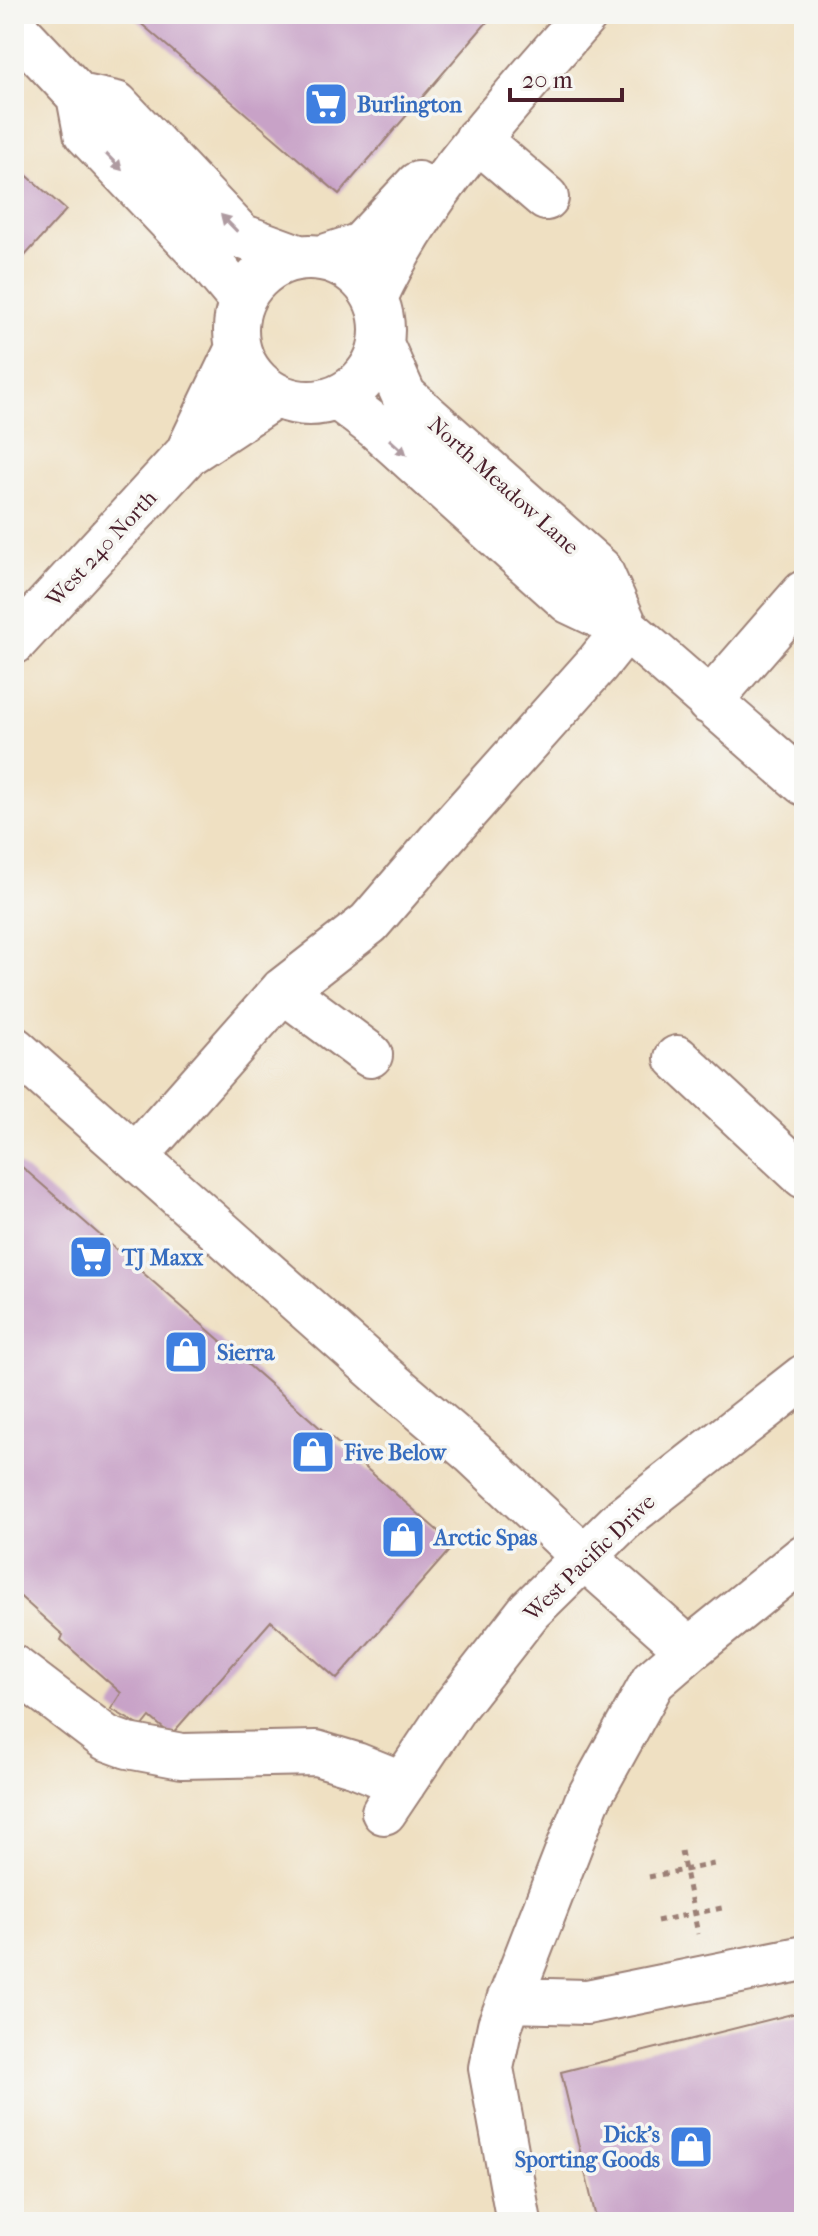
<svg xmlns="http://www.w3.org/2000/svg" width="818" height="2236" font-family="'IM FELL French Canon',serif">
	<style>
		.building { fill: #c8a2c7 }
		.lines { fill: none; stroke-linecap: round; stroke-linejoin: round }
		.minor-casing { stroke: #9c8076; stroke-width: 48 }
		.path { stroke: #9c8076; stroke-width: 5; stroke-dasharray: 6 6; stroke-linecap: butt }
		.minor { stroke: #fff; stroke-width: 44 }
		.oneway { fill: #ae9aa0 }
		.labels { text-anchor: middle; stroke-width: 7; stroke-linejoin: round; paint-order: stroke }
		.shop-label { font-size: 22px; font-weight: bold; fill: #366cbe; stroke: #f6f6f2; text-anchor: start }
		.street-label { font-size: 22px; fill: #4a1f2b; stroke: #f6f6f2 }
	</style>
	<rect width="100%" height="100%" fill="#f6f6f2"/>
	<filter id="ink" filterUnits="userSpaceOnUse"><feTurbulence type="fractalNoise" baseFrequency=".0125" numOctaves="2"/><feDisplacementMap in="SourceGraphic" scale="16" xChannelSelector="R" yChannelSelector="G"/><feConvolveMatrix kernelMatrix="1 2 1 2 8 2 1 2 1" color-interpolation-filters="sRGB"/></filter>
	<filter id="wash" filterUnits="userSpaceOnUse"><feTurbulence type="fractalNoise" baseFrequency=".006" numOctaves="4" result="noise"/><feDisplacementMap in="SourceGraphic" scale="32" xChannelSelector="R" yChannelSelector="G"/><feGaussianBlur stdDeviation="1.8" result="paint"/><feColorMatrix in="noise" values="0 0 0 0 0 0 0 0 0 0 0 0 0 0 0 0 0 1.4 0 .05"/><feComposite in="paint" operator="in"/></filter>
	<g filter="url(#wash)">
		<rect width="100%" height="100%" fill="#efe0c2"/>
		<g id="blocks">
			<!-- building -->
			<path class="building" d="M130 14H494L339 194Z
				M14 164 66 210 14 268Z
				M14 1160 454 1545 337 1679 271 1621 171 1735 150 1717 142 1727 111 1709 121 1693 61 1640 63 1635 14 1591Z
				M804 2011V2222H597L561 2072Z"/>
		</g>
	</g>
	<g filter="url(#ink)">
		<use href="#blocks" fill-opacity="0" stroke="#9c8076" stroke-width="2"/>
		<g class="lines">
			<!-- minor casing -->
			<g class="minor-casing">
				<path id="minor" d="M14 27 79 96 86 133 211 264 241 300
					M79 96 116 104 241 236 298 257
					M477 139 546 198
					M236 330a73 73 0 1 1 146 0a73 73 0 1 1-146 0Z
					M321 258 361 245 418 184
					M375 298C425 189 509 104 586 14
					M381 344 404 396 600 570 626 628
					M338 398 376 427 569 601 626 628 804 783
					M187 454 238 348
					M14 642 187 454 275 396
					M709 702 804 593
					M283 990 370 1055
					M14 1049 393 1385 473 1453 584 1557 689 1650 653 1681 587 1801 500 2025 491 2068 519 2222
					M677 1058 804 1176
					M136 1156 283 990 369 923 450 829 598 663 626 628
					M689 1650 804 1557
					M14 1668 106 1738 128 1746 182 1756 316 1753 356 1765 403 1784
					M384 1812 455 1706 530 1610 624 1518 804 1377
					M509 2000 587 2002 804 1958"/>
			</g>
			<!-- path -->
			<path class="path" d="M681 1851 698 1934
				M649 1877 719 1863
				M657 1921 727 1907"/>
			<!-- minor -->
			<use href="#minor" class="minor"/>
		</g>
		<!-- one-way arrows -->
		<defs><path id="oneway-solid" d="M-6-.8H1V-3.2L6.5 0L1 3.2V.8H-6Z" transform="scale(2)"/></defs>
		<g class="oneway">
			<use href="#oneway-solid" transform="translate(114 162) rotate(46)"/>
			<use href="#oneway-solid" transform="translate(229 223) rotate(-134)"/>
			<use href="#oneway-solid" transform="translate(398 447) rotate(42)"/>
		</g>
	</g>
	<!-- icons -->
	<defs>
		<g id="supermarket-square" transform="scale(2.3)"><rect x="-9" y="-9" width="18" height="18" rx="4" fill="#3f7fe0" stroke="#f6f6f2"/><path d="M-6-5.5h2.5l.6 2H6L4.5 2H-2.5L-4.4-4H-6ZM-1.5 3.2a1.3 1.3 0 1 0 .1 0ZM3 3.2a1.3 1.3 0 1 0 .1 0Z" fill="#fff"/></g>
		<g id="shop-square" transform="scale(2.3)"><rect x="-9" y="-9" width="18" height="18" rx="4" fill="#3f7fe0" stroke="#f6f6f2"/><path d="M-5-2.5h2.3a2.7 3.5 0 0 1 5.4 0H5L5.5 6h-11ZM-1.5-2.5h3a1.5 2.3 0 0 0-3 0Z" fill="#fff"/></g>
	</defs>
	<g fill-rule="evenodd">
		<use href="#supermarket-square" x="326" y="104"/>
		<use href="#supermarket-square" x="91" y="1257"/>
		<use href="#shop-square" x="186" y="1352"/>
		<use href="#shop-square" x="313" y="1452"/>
		<use href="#shop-square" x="403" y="1537"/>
		<use href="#shop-square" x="691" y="2147"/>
	</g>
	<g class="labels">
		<!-- shop labels -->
		<g class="shop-label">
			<text x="357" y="112">Burlington</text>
			<text x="122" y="1265">TJ Maxx</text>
			<text x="217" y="1360">Sierra</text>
			<text x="344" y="1460">Five Below</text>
			<text x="434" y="1545">Arctic Spas</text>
			<text x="660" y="2142" text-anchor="end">Dick's<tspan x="660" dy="25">Sporting Goods</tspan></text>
		</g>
		<!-- street labels -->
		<g class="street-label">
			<text transform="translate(504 485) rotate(42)" y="8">North Meadow Lane</text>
			<text transform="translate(101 548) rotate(-47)" y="8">West 240 North</text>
			<text transform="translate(589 1557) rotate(-44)" y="8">West Pacific Drive</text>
		</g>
	</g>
	<!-- margin -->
	<rect width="818" height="2236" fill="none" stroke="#f6f6f2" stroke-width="48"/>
	<!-- scale -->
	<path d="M510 88v12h112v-12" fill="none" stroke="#4a1f2b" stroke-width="4"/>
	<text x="522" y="88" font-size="24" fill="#4a1f2b" stroke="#f6f6f2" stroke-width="6" paint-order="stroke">20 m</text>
</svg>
